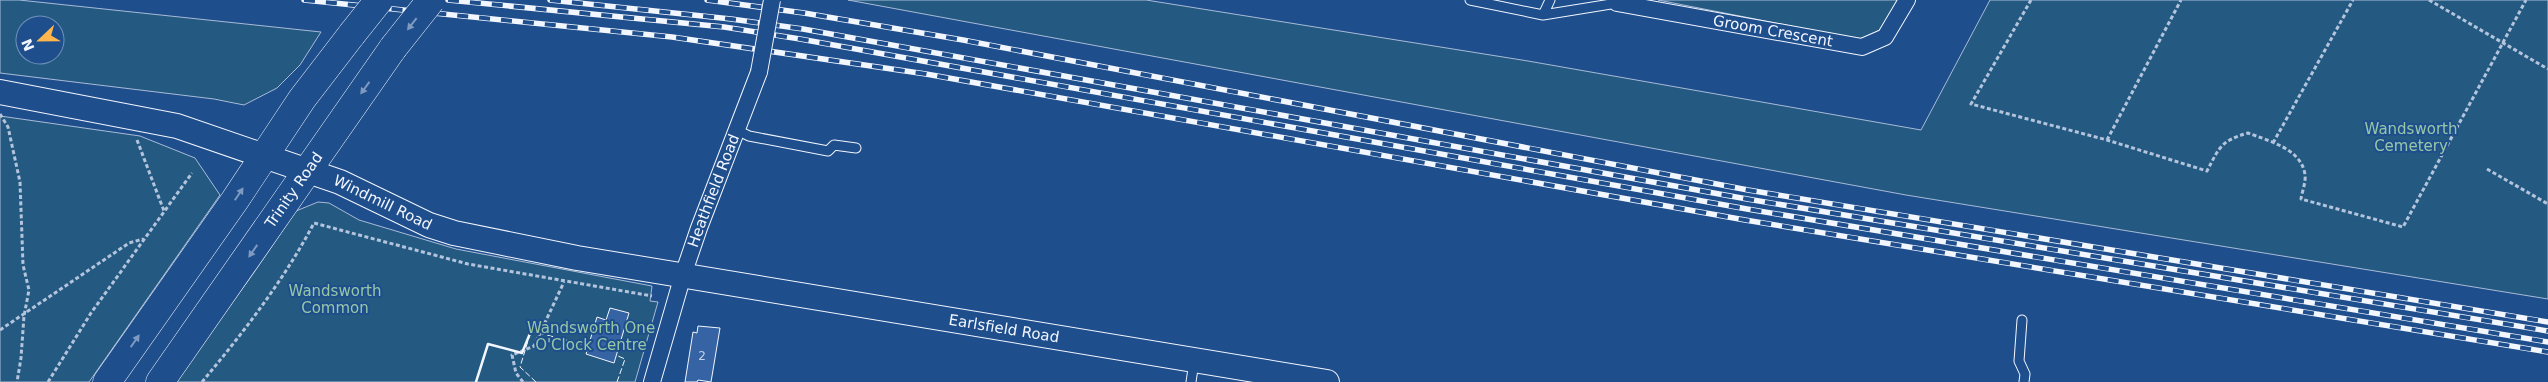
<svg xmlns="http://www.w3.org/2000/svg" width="2548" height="382" font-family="'DejaVu Sans',sans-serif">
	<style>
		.green { fill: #245a82; stroke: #a8bbd7; fill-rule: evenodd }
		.building { fill: #3563a3; stroke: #f2f6ff }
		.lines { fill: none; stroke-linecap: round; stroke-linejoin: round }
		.lane-casing { stroke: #f2f6ff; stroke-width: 11 }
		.street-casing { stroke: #f2f6ff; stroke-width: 18 }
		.secondary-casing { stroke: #f2f6ff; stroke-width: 26 }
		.highway-casing { stroke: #f2f6ff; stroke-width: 29 }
		.path { stroke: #b3c4dc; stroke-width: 3; stroke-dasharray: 4 2.5; stroke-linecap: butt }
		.lane { stroke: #1f4e8c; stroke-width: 9 }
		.street { stroke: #1f4e8c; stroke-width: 16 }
		.secondary { stroke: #1f4e8c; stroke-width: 24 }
		.highway { stroke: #1f4e8c; stroke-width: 28 }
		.rail-casing { stroke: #f2f6ff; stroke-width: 5.5 }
		.rail { stroke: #1f4e8c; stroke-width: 4; stroke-dasharray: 11; stroke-linecap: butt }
		.street-bridge-casing { stroke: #f2f6ff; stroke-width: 18; stroke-linecap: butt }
		.highway-bridge-casing { stroke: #f2f6ff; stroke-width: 29; stroke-linecap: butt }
		.street-bridge { stroke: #1f4e8c; stroke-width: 16 }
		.highway-bridge { stroke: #1f4e8c; stroke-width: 28 }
		.fence { stroke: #f2f6ff; stroke-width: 1; stroke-dasharray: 6 2.5; stroke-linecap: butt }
		.wall { stroke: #f2f6ff; stroke-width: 2.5 }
		.oneway { fill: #7e9ac0 }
		.labels { text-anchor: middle; stroke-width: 4; stroke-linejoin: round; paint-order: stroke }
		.number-label { font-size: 12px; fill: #c3d1e8 }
		.street-label { font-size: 15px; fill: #f2f6ff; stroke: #1f4e8c }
		.park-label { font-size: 15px; fill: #97c8a6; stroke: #1f4e8c }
	</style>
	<rect width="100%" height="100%" fill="#1f4e8c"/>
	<!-- green -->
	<path class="green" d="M0 0H19L321 32 300 65 277 88 244 105 214 99 0 73ZM25 25H55V55H25Z
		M848 0H1146L1528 61 1921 130 1990 0H2548V299L1906 195Z
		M1658 0H1900C1887 21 1883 35 1857 39Z
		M0 116 140 136 195 158 220 195 89 382H0Z
		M318 202 329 203 359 220 456 249 652 286 650 301 658 302 635 382H175L255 271 296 211Z"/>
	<!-- building -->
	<path class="building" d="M610 308 629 313 614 363 586 354 597 317 606 320Z
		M698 326 720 328 711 382 698 380 697 382H685L693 332 697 333Z"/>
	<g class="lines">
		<!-- lane casing -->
		<g class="lane-casing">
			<path id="lane" d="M1470 0 1543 15 1617 3
				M1543 15 1550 0
				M737 130 749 136 828 151 834 145 856 148
				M2022 320 2019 361 2025 374 2024 382
				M1191 382 1194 362"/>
		</g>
		<!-- street casing -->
		<g class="street-casing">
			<g id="street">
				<path id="s1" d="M1619 0 1617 3 1862 47 1885 37 1907 0"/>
				<path id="s2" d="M652 382 683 275 699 228 759 72"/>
			</g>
		</g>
		<!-- secondary casing -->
		<g class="secondary-casing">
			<g id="secondary">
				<path id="s3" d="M0 92 177 126 340 182 429 225 454 233 577 258 1327 382"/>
			</g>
		</g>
		<!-- highway casing -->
		<g class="highway-casing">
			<g id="highway">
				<path d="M107 382 235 200 302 99 352 34"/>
				<path id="s4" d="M160 382 393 48"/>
			</g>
		</g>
		<!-- path -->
		<path class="path" d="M2031 0 1971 104 2107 140 2207 171C2220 146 2221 141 2248 133 2269 141 2302 149 2305 175 2306 182 2302 192 2301 199L2403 227 2526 0
			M2429 0 2548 69
			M0 114 8 127 20 182 23 265 29 290 24 316 21 358 17 382
			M137 140 164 211
			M2107 140 2181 0
			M2273 143 2353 0
			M2487 169 2548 204
			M0 330 129 243 143 239
			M48 382 91 313 192 173
			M202 382C243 333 284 280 314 223L468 264 652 296
			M523 382 516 373 512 355 534 346 564 282"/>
		<!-- lane -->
		<use href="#lane" class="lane"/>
		<!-- street -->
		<use href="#street" class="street"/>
		<!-- secondary -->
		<use href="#secondary" class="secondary"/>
		<!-- highway -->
		<use href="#highway" class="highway"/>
		<!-- rail casing -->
		<g class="rail-casing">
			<path id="rail" d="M304 0 672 37 926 74 1745 220 2548 352
				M448 0 724 27 800 39 1747 209 2548 342
				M550 0 731 19 803 29 1747 199 2548 331
				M707 0 804 13 963 40 1748 190 2548 322"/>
		</g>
		<!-- rail -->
		<use href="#rail" class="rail"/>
		<!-- street-bridge casing -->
		<g class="street-bridge-casing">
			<path id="street-bridge" d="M759 72 772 0"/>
		</g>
		<!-- highway-bridge casing -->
		<g class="highway-bridge-casing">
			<path id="highway-bridge" d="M352 34 379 0
				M393 48 431 0"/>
		</g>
		<!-- street-bridge -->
		<use href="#street-bridge" class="street-bridge"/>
		<!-- highway-bridge -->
		<use href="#highway-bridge" class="highway-bridge"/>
		<!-- fence -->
		<path class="fence" d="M536 382 520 367 531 331 589 346
			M617 382 625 359 618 356"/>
		<!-- wall -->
		<path class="wall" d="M476 382 488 344 522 353 531 331"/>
	</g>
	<!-- one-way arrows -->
	<defs><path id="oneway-solid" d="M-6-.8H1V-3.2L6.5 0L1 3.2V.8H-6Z" transform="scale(1.25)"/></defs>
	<g class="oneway">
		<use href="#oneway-solid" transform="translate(412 24) rotate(128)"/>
		<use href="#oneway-solid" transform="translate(365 88) rotate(126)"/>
		<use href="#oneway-solid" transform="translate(239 194) rotate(-56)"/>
		<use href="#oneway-solid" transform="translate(253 251) rotate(125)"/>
		<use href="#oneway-solid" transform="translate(135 341) rotate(-55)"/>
	</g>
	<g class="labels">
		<!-- number labels -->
		<g class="number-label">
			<text x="702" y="360">2</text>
		</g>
		<!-- street labels -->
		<g class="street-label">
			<text dy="5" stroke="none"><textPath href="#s1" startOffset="162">Groom Crescent</textPath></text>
			<text dy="5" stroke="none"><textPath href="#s4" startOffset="234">Trinity Road</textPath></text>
			<text dy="5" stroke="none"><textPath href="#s2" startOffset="201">Heathfield Road</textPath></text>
			<text dy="5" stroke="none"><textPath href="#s3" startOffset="400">Windmill Road</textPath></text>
			<text dy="5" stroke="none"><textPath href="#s3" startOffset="1036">Earlsfield Road</textPath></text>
		</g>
		<!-- park labels -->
		<g class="park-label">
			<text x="2411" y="134">Wandsworth<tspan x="2411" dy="17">Cemetery</tspan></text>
			<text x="335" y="296">Wandsworth<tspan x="335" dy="17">Common</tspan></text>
			<text x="591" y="333">Wandsworth One<tspan x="591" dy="17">O'Clock Centre</tspan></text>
		</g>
	</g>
	<!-- north arrow -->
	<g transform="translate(40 40) rotate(248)"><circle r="24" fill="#1f4e8c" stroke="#7391ba"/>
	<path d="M0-4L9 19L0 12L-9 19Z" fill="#ffb74d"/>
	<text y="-8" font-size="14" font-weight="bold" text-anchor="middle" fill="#f2f6ff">N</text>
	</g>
</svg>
